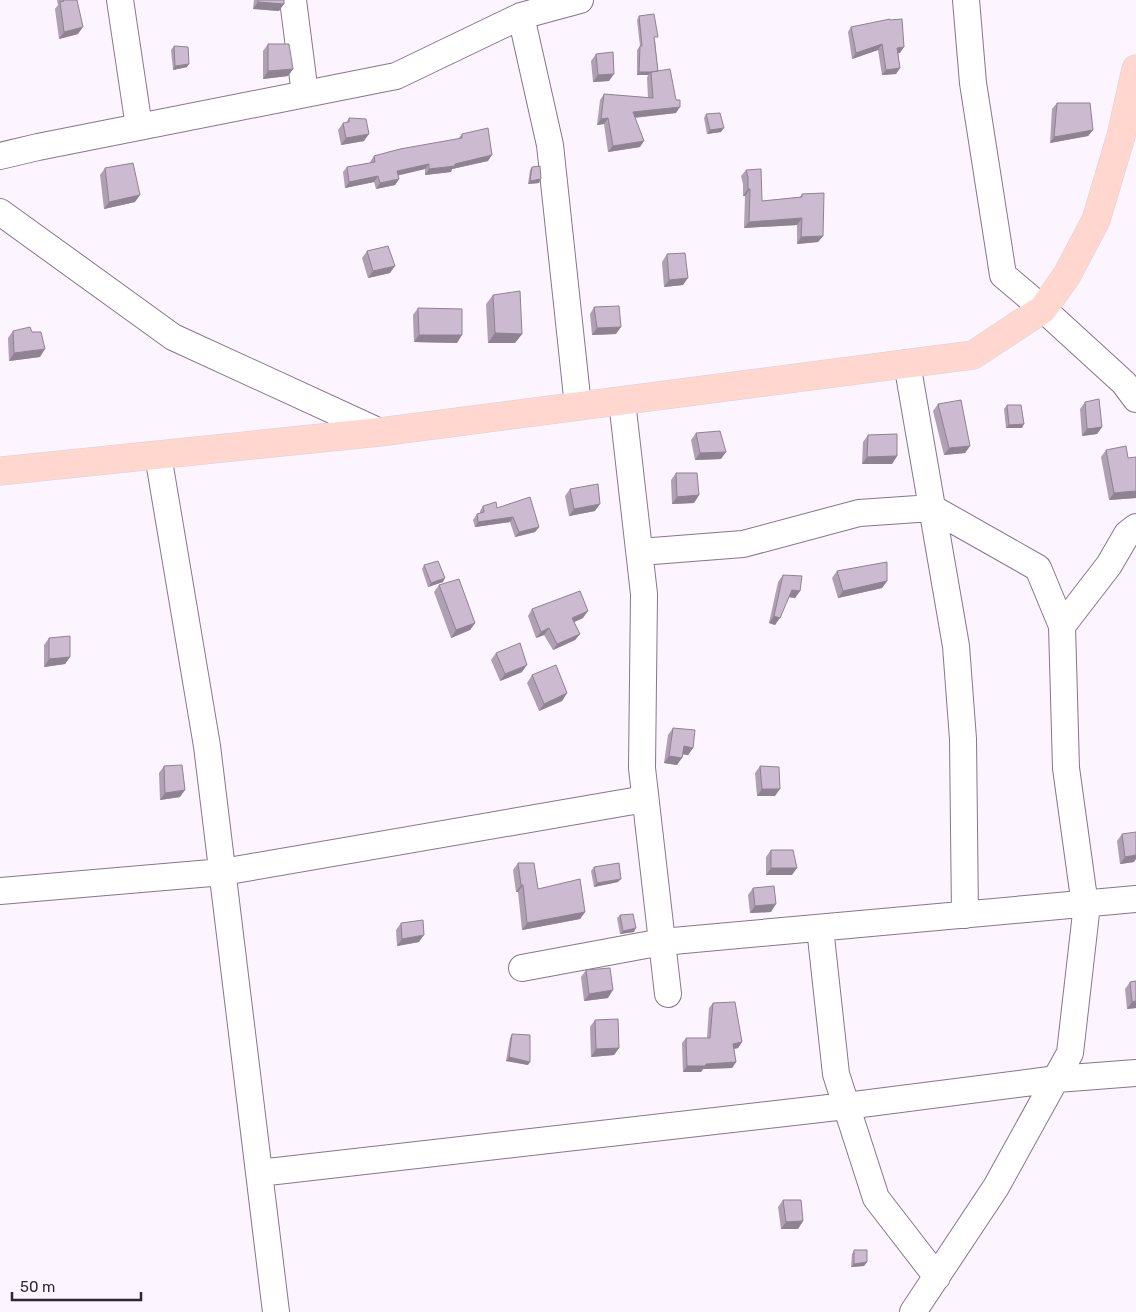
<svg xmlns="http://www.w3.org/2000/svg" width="1136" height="1312" font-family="Rubik,sans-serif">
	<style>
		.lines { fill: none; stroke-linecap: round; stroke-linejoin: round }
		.minor-casing { stroke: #87768a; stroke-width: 28 }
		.major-casing { stroke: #d5d4d5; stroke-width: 29 }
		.minor { stroke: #fff; stroke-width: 26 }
		.major { stroke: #ffd7cf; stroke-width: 28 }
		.wall { fill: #afa0b3 }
		.shaded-wall { fill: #8f8292 }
		.building { fill: #ccbad0; stroke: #8f8292 }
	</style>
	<rect width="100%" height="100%" fill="#fcf4fe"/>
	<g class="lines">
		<!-- minor casing -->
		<g class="minor-casing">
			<path id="minor" d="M120 0 139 127
				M293 0 305 94
				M966 0 973 83 1003 275 1043 309 1124 383 1136 399
				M521 16 550 145 578 406
				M0 156 38 147 396 76 521 16 580 0
				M0 212 173 337 380 432
				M907 363 956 646 963 739 965 915
				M622 401 644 594 642 768 668 994
				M158 455 207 746 276 1312
				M640 552 743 544 859 513 932 508 1038 568 1062 626 1066 768 1086 913 1070 1053 996 1187 913 1312
				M1062 626 1109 565 1127 534 1136 527
				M0 891 223 872 645 799
				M820 928 836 1074 876 1198 937 1277
				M522 968 662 942 1136 899
				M259 1173 846 1106 1057 1079 1136 1073"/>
		</g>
		<!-- major casing -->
		<g class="major-casing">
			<path id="major" d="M0 471 380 432 973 355 1043 309 1067 275 1096 220 1121 136 1136 69"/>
		</g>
		<!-- minor -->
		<use href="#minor" class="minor"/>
		<!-- major -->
		<use href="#major" class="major"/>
	</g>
	<!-- wall -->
	<path class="wall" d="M57 0H77L78 34 59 39 55 9 58 5Z
		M254 0H284L279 11 253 9Z
		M639 16 655 40 658 71 676 113 635 118 640 147 608 152 604 124 597 125 600 100 604 94 648 98 647 78 648 75H637V50L640 46 637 20Z
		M851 27 900 53H898L900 68 896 74 882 75 878 50 852 59 848 32Z
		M268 44 293 69 288 76 263 79V51Z
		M174 46 187 67 173 70 171 50Z
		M596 54 609 81 593 82 591 61Z
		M1057 103 1093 130 1088 136 1050 143 1052 109Z
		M706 114 721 132 707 134 704 118Z
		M349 118 364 141 341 145 338 130 343 123H346Z
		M462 134 488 161 452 169 451 172 425 175V169L398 175 399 179 395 185 376 189 374 182 345 188 343 172 347 167 370 163V162L374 156 458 139Z
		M532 167 539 183 528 184 530 170Z
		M105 168 135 202 104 209 100 175Z
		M746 170 762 201 800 197 802 194 823 236 818 242 797 244V225L744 228 745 196H743V184L741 176Z
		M367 251 390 273 368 278 362 258Z
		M667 254 683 285 664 287 662 262Z
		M493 295 522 334 515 343H488L486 304Z
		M594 307 616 334 592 335 590 314Z
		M418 308 457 343 414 342 413 315Z
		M13 331 40 357 9 361 8 338Z
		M1085 402 1102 427 1097 434 1082 436 1080 409Z
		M938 404 970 446 965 453 944 455 933 411Z
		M1007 405 1022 428H1006L1004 409Z
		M696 433 721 459 695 460 691 440Z
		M868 435 897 456 892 464H862L863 442Z
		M1106 450 1136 498 1109 500 1101 457Z
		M676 473 699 495 694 503 672 504 671 480Z
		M570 489 595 511 569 516 565 496Z
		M483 506 497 508 539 527 535 532 515 537 510 522 475 527 473 520 477 514 480 513V511Z
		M424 565 443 582 428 587 422 569Z
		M837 571 887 581 882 588 838 598 832 578Z
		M783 575 800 591 795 598 789 597 775 625 769 623 778 582Z
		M439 585 475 623 470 630 451 638 434 592Z
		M532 609 583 618 574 622 580 634 575 640 553 650 544 635 536 638 528 616Z
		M49 638 70 657 65 664 44 667V645Z
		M496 653 522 672 500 681 491 660Z
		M532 675 567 693 562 701 539 711 527 683Z
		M673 728 693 748 688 755 683 754 677 765 664 763 668 735Z
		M164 766 180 797 160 800 159 773Z
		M760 766 775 796H757L755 773Z
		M1122 834 1134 862 1120 864 1117 841Z
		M771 850 792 875H766V857Z
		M518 863 538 889 585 912 580 919 522 930 518 892H516L513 870Z
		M594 867 618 882 594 887 591 871Z
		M753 888 771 912 750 913 748 895Z
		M620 915 634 932 620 934 617 918Z
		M401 923 419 942 397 946 396 930Z
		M586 970 608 998 584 1001 581 977Z
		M1130 982 1136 1008 1127 1009 1125 989Z
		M713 1003 742 1042 738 1048 734 1049 736 1062 732 1068 703 1069 701 1072H683L682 1043 686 1038H707L709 1008Z
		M595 1020 619 1048 614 1055 591 1057 590 1027Z
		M512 1034 528 1065 506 1061 510 1038Z
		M783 1200 803 1221 798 1229H781L778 1207Z
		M854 1250 867 1262 864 1266 851 1267 852 1254Z"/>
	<!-- shaded-wall -->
	<path class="shaded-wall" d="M258 2 284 4 279 11 253 9Z
		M83 27 78 34 59 39 64 32Z
		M882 44 878 50 852 59 856 53Z
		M904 47 900 53 893 54 897 48Z
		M189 64 187 67 173 70 175 66Z
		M900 68 896 74 882 75 886 70Z
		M293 69 288 76 263 79 268 71Z
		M639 72H658H651L648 75H637Z
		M614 74 609 81 593 82 598 75Z
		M680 107 676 113 629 118 633 112Z
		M608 118 604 124 597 125 601 119Z
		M724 128 721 132 707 134 710 130Z
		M1093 130 1088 136 1050 143 1054 137Z
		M369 134 364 141 341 145 346 138Z
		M644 141 640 147 608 152 613 146Z
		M492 155 488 161 452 169 451 172 425 175 429 169Z
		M429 164 425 169 392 177 397 171Z
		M378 176 374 182 345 188 349 182Z
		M399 179 395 185 376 189 380 183Z
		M541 179 539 183 528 184 530 181Z
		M748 189H750L745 196H743Z
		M140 195 135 202 104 209 109 202Z
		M802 218 797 225 744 228 749 222Z
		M823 236 818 242 797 244 801 237Z
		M395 266 390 273 368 278 373 271Z
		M688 278 683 285 664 287 669 280Z
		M621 327 616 334 592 335 597 328Z
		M495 333 522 334 515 343H488Z
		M419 335H462L457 343 414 342Z
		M45 349 40 357 9 361 14 353Z
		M1024 424 1022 428H1006L1009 425Z
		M1102 427 1097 434 1082 436 1087 429Z
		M970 446 965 453 944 455 949 448Z
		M726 452 721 459 695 460 700 453Z
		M897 456 892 464H862L867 457Z
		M1136 491V498L1109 500 1114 493Z
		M699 495 694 503 672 504 677 497Z
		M600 504 595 511 569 516 574 509Z
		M513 517 510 522 475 527 478 522Z
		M539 527 535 532 515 537 519 532Z
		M445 578 443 582 428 587 431 583Z
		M887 581 882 588 838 598 843 591Z
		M792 590 800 591 795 598 787 597Z
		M588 611 583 618 568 625 572 618Z
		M774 616 780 618 775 625 769 623Z
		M475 623 470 630 451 638 456 630Z
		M549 628 544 635 536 638 541 632Z
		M580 634 575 640 553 650 557 644Z
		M70 657 65 664 44 667 49 659Z
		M527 665 522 672 500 681 505 674Z
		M567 693 562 701 539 711 544 704Z
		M684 746 693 748 688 755 679 754Z
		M669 756 682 758 677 765 664 763Z
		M762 789H780L775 796H757Z
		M185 790 180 797 160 800 165 793Z
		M1136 855V859L1134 862 1120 864 1125 857Z
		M771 868H797L792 875H766Z
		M621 879 618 882 594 887 597 883Z
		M521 885H523L518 892H516Z
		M776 904 771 912 750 913 755 906Z
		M585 912 580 919 522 930 527 923Z
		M636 928 634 932 620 934 623 931Z
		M424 935 419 942 397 946 402 939Z
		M613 990 608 998 584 1001 589 994Z
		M1136 1001V1008L1127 1009 1132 1002Z
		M742 1042 738 1048 729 1050 733 1044Z
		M619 1048 614 1055 591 1057 596 1049Z
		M509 1057 530 1062 528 1065 506 1061Z
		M736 1062 732 1068 703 1069 701 1072H683L687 1066 706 1064Z
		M803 1221 798 1229H781L786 1222Z
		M867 1262 864 1266 851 1267 854 1264Z"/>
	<!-- building -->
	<path class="building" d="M63 0H77L83 27 64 32 60 2 64 1Z
		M258 0H284V4L258 2Z
		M654 14 658 37H654L658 71 652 72H639L640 46H642L639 16Z
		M890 19V20L902 19 904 47 897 48 900 68 886 70 882 44 856 53 851 27Z
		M268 44H289L293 69 268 71Z
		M174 46 188 47 189 64 175 66Z
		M613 52 614 74 598 75 596 54Z
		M670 69 676 100H680V107L633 112 644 141 613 146 608 118 601 119 604 94 653 98 651 72Z
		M1057 103H1090L1093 130 1054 137Z
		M720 113 724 128 710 130 706 114Z
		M349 118 366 119 369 134 346 138 343 123 349 122Z
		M488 128 492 155 455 164V166L429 169V164L397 171 399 179 380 183 378 176 349 182 347 167 375 162 374 156 400 149 462 138V134Z
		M133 163 140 195 109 202 105 168Z
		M540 166 541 179 530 181 532 167Z
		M761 169 762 201 802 197V194L824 193 823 236 801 237 802 218 749 222 750 189H748V177L746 170Z
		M388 246 395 266 373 271 367 251Z
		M685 253 688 278 669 280 667 254Z
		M520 291 522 334 495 333 493 295Z
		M619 306 621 327 597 328 594 307Z
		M418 308 462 309V335H419Z
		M30 327 32 332H41L45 349 14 353 13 331Z
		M1099 399 1102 427 1087 429 1085 402Z
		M961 400 970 446 949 448 938 404Z
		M1007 405H1021L1024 424 1009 425Z
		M720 431 726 452 700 453 696 433Z
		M897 434V456L867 457 868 435Z
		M1126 446 1128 458 1136 457V491L1114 493 1106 450Z
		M676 473H697L699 495 677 497Z
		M598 484 600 504 574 509 570 489Z
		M530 497 539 527 519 532 513 517 478 522 477 514 484 512 483 506 496 502 497 508Z
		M438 561 445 578 431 583 424 565Z
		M887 562V581L843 591 837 571Z
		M783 575 802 576 800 591 792 590 780 618 774 616Z
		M459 579 475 623 456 630 439 585Z
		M580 591 588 611 572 618 580 634 557 644 549 628 541 632 532 609Z
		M70 636V657L49 659V638Z
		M520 643 527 665 505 674 496 653Z
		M556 665 567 693 544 704 532 675Z
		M673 728 695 730 693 748 684 746 682 758 669 756Z
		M182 765 185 790 165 793 164 766Z
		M760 766 779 767 780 789H762Z
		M1136 832V855L1125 857 1122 834Z
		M771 850H793L797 868H771Z
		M518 863H534L538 889 580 879 585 912 527 923 523 885H521Z
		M619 863 621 879 597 883 594 867Z
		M774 886 776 904 755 906 753 888Z
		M633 914 636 928 623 931 620 915Z
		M423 920 424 935 402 939 401 923Z
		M610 968 613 990 589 994 586 970Z
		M1136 981V1001L1132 1002 1130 982Z
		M735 1002 742 1042 733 1044 736 1062 706 1064 705 1066H687L686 1038H710L713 1003Z
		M618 1019 619 1048 596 1049 595 1020Z
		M512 1034 530 1035V1062L509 1057Z
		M783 1200H801L803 1221 786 1222Z
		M854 1250H867V1262L854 1264Z"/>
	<!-- scale -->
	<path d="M12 1292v8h129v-8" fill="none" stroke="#2e272f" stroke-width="2.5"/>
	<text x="20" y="1292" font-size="15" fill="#2e272f" stroke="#fcf4fe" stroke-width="4" paint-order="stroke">50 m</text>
</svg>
